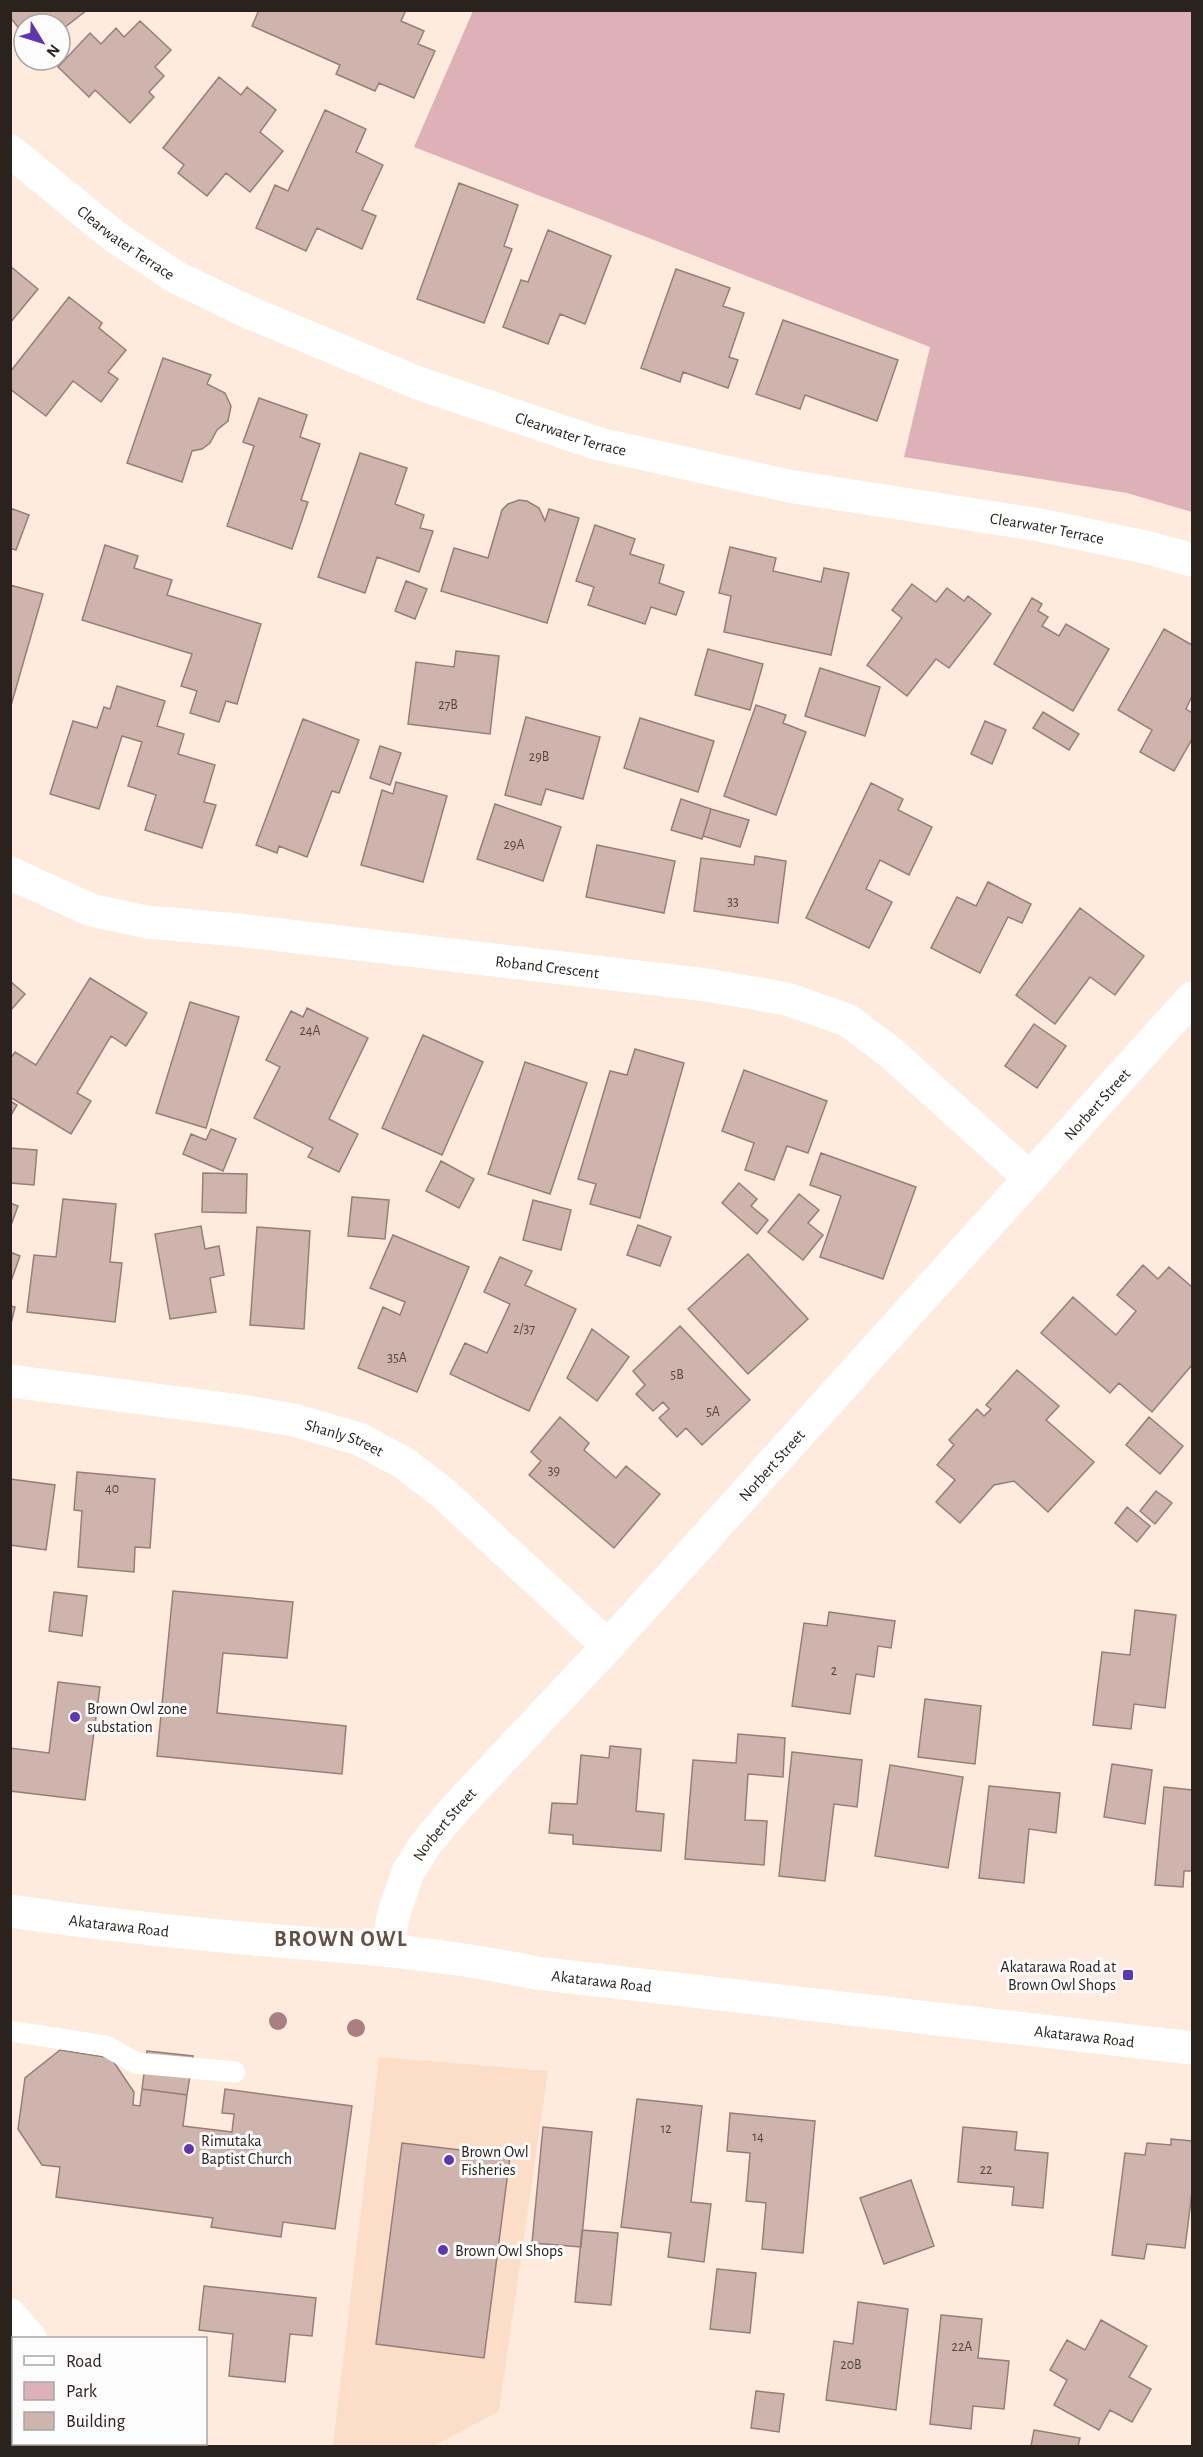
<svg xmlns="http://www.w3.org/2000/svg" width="1203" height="2457" font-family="'Alegreya Sans',sans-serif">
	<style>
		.built { fill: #fbddc8 }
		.green { fill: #deb0b7 }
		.building { fill: #cfb3ad; stroke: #987e78; stroke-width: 1.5 }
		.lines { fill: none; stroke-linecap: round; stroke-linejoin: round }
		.service { stroke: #fff; stroke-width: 21 }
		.minor { stroke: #fff; stroke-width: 33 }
		.tertiary { stroke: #fff; stroke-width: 33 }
		.trunk { stroke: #fff; stroke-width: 33 }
		.tree { fill: #a97f82 }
		.poi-dot { fill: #6036ae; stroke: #fcfcfc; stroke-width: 2 }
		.labels { text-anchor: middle; stroke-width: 6; stroke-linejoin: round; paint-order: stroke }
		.number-label { font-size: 14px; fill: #534640 }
		.street-label { font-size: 16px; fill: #2a221c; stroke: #fcfcfc }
		.poi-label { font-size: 16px; fill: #2a221c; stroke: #fcfcfc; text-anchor: start }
		.district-label { font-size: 22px; font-weight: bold; letter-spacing: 1.5px; fill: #645042; stroke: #fcfcfc }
	</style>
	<rect width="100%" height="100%" fill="#feebde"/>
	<!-- built -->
	<path class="built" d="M379 2057 548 2071 499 2411 434 2446H333Z"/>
	<!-- green -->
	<path class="green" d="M473 11H1192V512L1127 493 904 457 930 347 414 147Z"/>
	<!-- building -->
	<path class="building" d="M10 10H87L60 31V24H24V35L10 17Z
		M259 10H406L401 21 424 31 418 44 435 51 414 98 379 83 375 91 336 74 340 65 252 26Z
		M140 21 171 50 155 67 164 76 149 92 154 97 130 123 95 90 89 97 58 67 90 33 101 44 116 28 124 37Z
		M219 77 241 95 247 87 276 110 260 132 283 151 250 192 226 173 207 196 178 173 184 165 163 148Z
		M325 110 366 129 356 152 383 165 362 210 376 216 362 249 317 228 306 251 256 228 275 185 288 191Z
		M459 183 518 205 504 246 512 249 484 323 417 299Z
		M548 230 611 256 585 324 560 314 548 344 503 327 521 280 528 282Z
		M10 266 38 289 10 323Z
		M676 269 730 288 723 306 744 313 729 357 738 360 728 388 683 372 680 382 641 368Z
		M69 297 102 323 99 328 126 350 108 372 118 379 101 402 73 381 46 416 10 389V372Z
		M783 320 898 360 877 421 805 395 800 409 756 394Z
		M163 358 211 375 207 384 225 393 231 406 228 421 217 430 210 443 202 449 192 451 182 482 127 463Z
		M259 398 307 415 300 437 320 444 301 500 308 502 292 549 227 526 254 446 243 442Z
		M360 453 407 468 395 504 424 515 420 528 433 531 419 572 377 557 365 593 318 577Z
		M519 500 527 501 539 508 545 521 549 509 579 518 547 623 441 591 454 548 488 558 502 510 508 504Z
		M10 508 29 515 16 550 10 548Z
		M595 525 635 539 630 554 664 565 659 583 684 592 676 615 651 607 645 624 588 605 594 587 576 581Z
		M105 545 138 556 134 568 172 580 167 595 261 624 237 704 226 701 219 722 190 713 197 691 181 686 192 654 82 620Z
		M730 547 776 558 773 571 821 582 824 568 849 573 831 655 724 632 731 596 719 593Z
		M406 581 427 589 415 619 395 611Z
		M912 584 936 602 947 588 964 601 968 596 991 614 949 668 936 659 907 696 867 665 902 618 892 610Z
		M10 585 43 594 10 709Z
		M1032 598 1042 604 1038 611 1048 617 1042 626 1059 636 1066 624 1109 649 1073 711 994 664Z
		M1164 629 1192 645V696L1186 709 1192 713V739L1174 771 1140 752 1152 730 1118 710Z
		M708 649 763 664 750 710 695 695Z
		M456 651 499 656 490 734 408 724 416 662 454 667Z
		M820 668 880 687 865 736 805 716Z
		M117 686 165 701 157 726 184 734 178 754 215 765 204 802 216 805 202 848 145 830 156 795 128 786 142 742 122 736 99 809 50 794 73 721 97 728 104 707 110 709Z
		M756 705 786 715 783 723 806 732 776 815 724 796Z
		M1043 712 1079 734 1069 750 1033 728Z
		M526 717 600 737 583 799 546 789 541 805 505 795Z
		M640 718 714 741 698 792 624 768Z
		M303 719 359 740 339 793 332 791 307 857 279 846 277 853 256 845Z
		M985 721 1006 730 992 764 971 754Z
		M380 746 401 753 390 785 370 778Z
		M396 782 447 796 423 882 361 865 382 790 393 794Z
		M871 783 903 799 898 810 932 827 909 875 880 860 866 889 892 902 869 948 806 918Z
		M681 799 711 809 702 839 671 830Z
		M495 804 561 827 543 881 477 859Z
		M711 809 749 820 740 847 703 836Z
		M597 845 675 861 664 913 586 897Z
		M755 856 786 861 778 923 694 911 701 858 754 865Z
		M988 882 1031 904 1022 923 1008 917 980 973 931 948 957 897 976 906Z
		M1080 908 1144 956 1115 995 1090 977 1055 1024 1016 995Z
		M90 978 147 1013 126 1046 111 1036 77 1093 91 1101 71 1134 10 1097V1059L15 1052 36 1065Z
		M10 981 25 994 10 1011Z
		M190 1002 239 1017 206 1128 156 1113Z
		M307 1008 368 1038 329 1119 358 1134 339 1172 308 1157 313 1148 254 1118 280 1067 266 1060 291 1011 303 1017Z
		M1034 1024 1066 1046 1037 1088 1005 1066Z
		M423 1035 483 1062 442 1155 382 1128Z
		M635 1049 684 1063 640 1218 590 1204 596 1184 578 1179 610 1071 627 1075Z
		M525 1062 587 1083 550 1194 488 1174Z
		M744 1070 827 1101 808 1153 787 1146 774 1180 745 1170 754 1143 722 1131Z
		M10 1101 17 1105 10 1117Z
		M211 1129 236 1139 223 1171 183 1154 191 1134 206 1140Z
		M10 1148 37 1150 34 1185 10 1183Z
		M821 1153 916 1187 883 1279 820 1257 841 1196 810 1185Z
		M441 1161 474 1179 459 1208 426 1191Z
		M203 1173 247 1174 246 1213 202 1212Z
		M739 1183 757 1199 751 1206 768 1220 757 1234 722 1203Z
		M799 1194 819 1210 808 1223 823 1235 803 1260 768 1232Z
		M352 1197 389 1200 385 1239 348 1236Z
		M63 1199 116 1204 110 1262 122 1263 115 1322 27 1312 34 1255 56 1257Z
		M533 1200 571 1210 561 1250 523 1240Z
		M10 1203 18 1206 10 1228Z
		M638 1225 671 1237 660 1266 627 1255Z
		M201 1226 205 1249 219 1246 224 1275 210 1278 216 1312 170 1319 155 1234Z
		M257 1227 310 1231 304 1329 250 1325Z
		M393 1235 469 1267 417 1392 358 1368 383 1307 400 1315 405 1302 370 1288Z
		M10 1252 20 1256 10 1284Z
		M748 1254 808 1319 748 1374 688 1309Z
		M500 1257 532 1271 525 1285 576 1309 529 1411 450 1374 465 1343 487 1353 510 1304 484 1292Z
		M1143 1265 1158 1279 1169 1267 1192 1287V1365L1152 1412 1119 1383 1110 1393 1041 1333 1073 1297 1116 1335 1136 1311 1117 1295Z
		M10 1306 15 1307 10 1328Z
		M680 1326 750 1400 702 1445 686 1428 677 1437 659 1418 669 1409 663 1402 653 1411 636 1394 645 1385 633 1371Z
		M592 1329 629 1357 597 1401 567 1378Z
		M1017 1370 1059 1406 1046 1420 1094 1462 1048 1512 1014 1481 994 1485 960 1523 936 1502 955 1480 937 1465 954 1445 949 1440 977 1409 984 1416 991 1409 986 1405Z
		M560 1417 589 1443 584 1450 616 1478 626 1466 660 1494 614 1548 529 1475 541 1461 531 1452Z
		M1149 1417 1183 1446 1160 1474 1126 1445Z
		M77 1472 155 1479 150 1548 135 1547 134 1572 78 1567 82 1511 74 1510Z
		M10 1479 55 1485 46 1550 10 1545Z
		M1156 1491 1172 1503 1155 1524 1140 1511Z
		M1127 1507 1150 1526 1137 1542 1115 1523Z
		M173 1591 293 1602 287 1658 223 1653 217 1713 346 1726 342 1774 157 1756Z
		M54 1592 87 1596 82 1636 49 1631Z
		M1135 1610 1176 1615 1165 1708 1134 1704 1131 1729 1093 1725 1102 1652 1130 1655Z
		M829 1612 895 1621 891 1648 878 1646 874 1677 856 1674 850 1714 792 1706 804 1623 827 1626Z
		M58 1682 100 1687 85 1800 10 1791V1748L49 1753Z
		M925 1699 981 1706 975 1764 918 1757Z
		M738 1734 785 1738 783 1777 748 1774 745 1820 767 1821 764 1865 685 1859 693 1760 736 1763Z
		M610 1746 641 1749 636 1811 664 1814 661 1851 573 1844V1835L549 1833 552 1803 577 1804 581 1755 609 1758Z
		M792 1752 862 1760 857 1807 834 1804 825 1881 779 1876Z
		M1112 1764 1152 1770 1145 1824 1104 1817Z
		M890 1765 963 1777 948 1868 875 1856Z
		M989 1786 1060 1793 1056 1833 1029 1829 1024 1883 979 1878Z
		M1164 1787 1192 1790V1871H1184L1183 1887 1155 1885Z
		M60 2050 111 2058 134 2092 133 2105 140 2106 142 2089 187 2095 183 2126 232 2132 234 2114 222 2113 225 2089 352 2106 335 2229 283 2222 281 2237 211 2227 213 2218 56 2197 60 2167 42 2165 18 2129 25 2078Z
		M147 2051 193 2056 187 2095 142 2089Z
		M637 2099 702 2106 691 2202 711 2204 704 2262 668 2257 671 2233 621 2227Z
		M730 2113 815 2121 803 2253 762 2249 766 2203 746 2201 750 2153 727 2151Z
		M543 2127 592 2132 581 2247 532 2243Z
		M963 2127 1017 2132 1015 2150 1048 2153 1043 2208 1012 2205 1014 2187 958 2182Z
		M1171 2139 1192 2141V2192L1185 2248 1147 2244 1144 2259 1112 2255 1125 2153 1145 2155 1147 2143 1171 2145Z
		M402 2143 510 2156 484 2358 376 2344Z
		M911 2180 934 2246 884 2264 860 2198Z
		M582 2230 618 2233 611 2305 575 2302Z
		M717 2269 756 2273 750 2333 710 2329Z
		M204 2286 316 2298 312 2336 290 2334 285 2382 229 2376 233 2334 199 2330Z
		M858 2302 908 2309 896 2410 826 2400 834 2341 853 2344Z
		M941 2315 982 2319 978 2358 1009 2361 1004 2409 973 2406 971 2429 930 2424Z
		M1101 2320 1147 2346 1129 2377 1151 2389 1132 2422 1110 2410 1099 2430 1054 2405 1067 2380 1050 2370 1067 2340 1085 2350Z
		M756 2391 784 2394 779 2432 751 2428Z
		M1034 2430 1080 2438 1078 2446H1031Z"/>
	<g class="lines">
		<!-- service -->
		<path class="service" d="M10 2031 106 2046 136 2063 235 2072"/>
		<!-- minor -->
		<g class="minor">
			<path id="s1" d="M10 151 114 236 174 276 246 311 418 383 599 444 788 486 1040 525 1149 548 1192 560"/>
			<path id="s2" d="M10 873 91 910 146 922 238 930 707 985 787 999 847 1020 890 1052 1030 1178"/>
			<path id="s3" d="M10 1381 241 1411 294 1420 359 1439 404 1463 443 1493 608 1646"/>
			<path id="s4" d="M388 1950 393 1916 408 1872 425 1845 455 1809 608 1646 1192 998"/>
		</g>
		<!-- tertiary -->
		<path class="tertiary" id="s5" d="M10 1911C92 1923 174 1932 255 1939 350 1947 444 1953 536 1973L1192 2048"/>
		<!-- trunk -->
		<path class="trunk" d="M10 2315 30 2338
			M101 2444 102 2446"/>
	</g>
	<!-- trees -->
	<g class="tree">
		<circle cx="278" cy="2021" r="9"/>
		<circle cx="356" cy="2028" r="9"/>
	</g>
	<!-- markers -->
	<g class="poi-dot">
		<circle cx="75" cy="1717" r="6"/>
		<rect x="1122" y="1969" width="12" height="12" rx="3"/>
		<circle cx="189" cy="2149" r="6"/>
		<circle cx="449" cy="2160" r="6"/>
		<circle cx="443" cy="2250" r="6"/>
	</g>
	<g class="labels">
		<!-- number labels -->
		<g class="number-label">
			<text x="448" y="709">27B</text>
			<text x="539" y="761">29B</text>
			<text x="514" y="849">29A</text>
			<text x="733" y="906">33</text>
			<text x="310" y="1035">24A</text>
			<text x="524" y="1333">2/37</text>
			<text x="397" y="1362">35A</text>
			<text x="677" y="1379">5B</text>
			<text x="713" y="1416">5A</text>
			<text x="554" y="1475">39</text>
			<text x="112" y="1493">40</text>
			<text x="834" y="1675">2</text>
			<text x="666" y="2133">12</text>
			<text x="758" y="2141">14</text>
			<text x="986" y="2174">22</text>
			<text x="962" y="2351">22A</text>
			<text x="851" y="2369">20B</text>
		</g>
		<!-- street labels -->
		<g class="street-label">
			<text dy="6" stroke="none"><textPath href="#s1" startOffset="148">Clearwater Terrace</textPath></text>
			<text dy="6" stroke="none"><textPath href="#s1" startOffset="634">Clearwater Terrace</textPath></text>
			<text dy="6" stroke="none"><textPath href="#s1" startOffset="1120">Clearwater Terrace</textPath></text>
			<text dy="6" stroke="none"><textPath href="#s2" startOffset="549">Roband Crescent</textPath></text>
			<text dy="6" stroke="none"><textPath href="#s4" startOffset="1113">Norbert Street</textPath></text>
			<text dy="6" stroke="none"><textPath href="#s3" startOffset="340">Shanly Street</textPath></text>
			<text dy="6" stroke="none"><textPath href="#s4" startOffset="627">Norbert Street</textPath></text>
			<text dy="6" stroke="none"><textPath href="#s4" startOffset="141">Norbert Street</textPath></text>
			<text dy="6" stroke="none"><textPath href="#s5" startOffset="110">Akatarawa Road</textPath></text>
			<text dy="6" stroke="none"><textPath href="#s5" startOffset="596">Akatarawa Road</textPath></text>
			<text dy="6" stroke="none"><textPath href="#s5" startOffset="1082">Akatarawa Road</textPath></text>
		</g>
		<!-- poi labels -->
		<g class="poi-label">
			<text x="87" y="1714">Brown Owl zone<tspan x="87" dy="18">substation</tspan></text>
			<text x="1116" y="1972" text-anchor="end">Akatarawa Road at<tspan x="1116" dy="18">Brown Owl Shops</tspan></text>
			<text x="201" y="2146">Rimutaka<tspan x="201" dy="18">Baptist Church</tspan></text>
			<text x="461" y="2157">Brown Owl<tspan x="461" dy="18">Fisheries</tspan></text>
			<text x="455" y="2256">Brown Owl Shops</text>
		</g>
		<!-- district labels -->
		<g class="district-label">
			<text x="341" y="1946">BROWN OWL</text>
		</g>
	</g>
	<!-- border -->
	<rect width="1203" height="2457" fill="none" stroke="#2a221c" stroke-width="24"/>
	<!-- legend -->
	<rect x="12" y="2337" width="195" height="108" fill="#fcfcfc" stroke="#a8a5a2" stroke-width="1.5"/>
	<rect x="24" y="2356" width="30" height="9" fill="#ffffff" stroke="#a8a5a2" stroke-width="1.5"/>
	<text x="66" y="2367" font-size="18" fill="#2a221c">Road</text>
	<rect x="24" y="2382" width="30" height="18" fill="#deb0b7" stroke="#a8a5a2" stroke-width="1.5"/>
	<text x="66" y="2397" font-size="18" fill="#2a221c">Park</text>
	<rect x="24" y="2412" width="30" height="18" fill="#cfb3ad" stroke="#a8a5a2" stroke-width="1.5"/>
	<text x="66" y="2427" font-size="18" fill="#2a221c">Building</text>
	<!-- north arrow -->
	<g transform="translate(42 42) rotate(128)"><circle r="28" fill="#fcfcfc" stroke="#a8a5a2" stroke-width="1.5"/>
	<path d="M0-4.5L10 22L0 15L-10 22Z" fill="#6036ae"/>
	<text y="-9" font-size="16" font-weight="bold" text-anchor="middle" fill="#2a221c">N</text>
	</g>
</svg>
